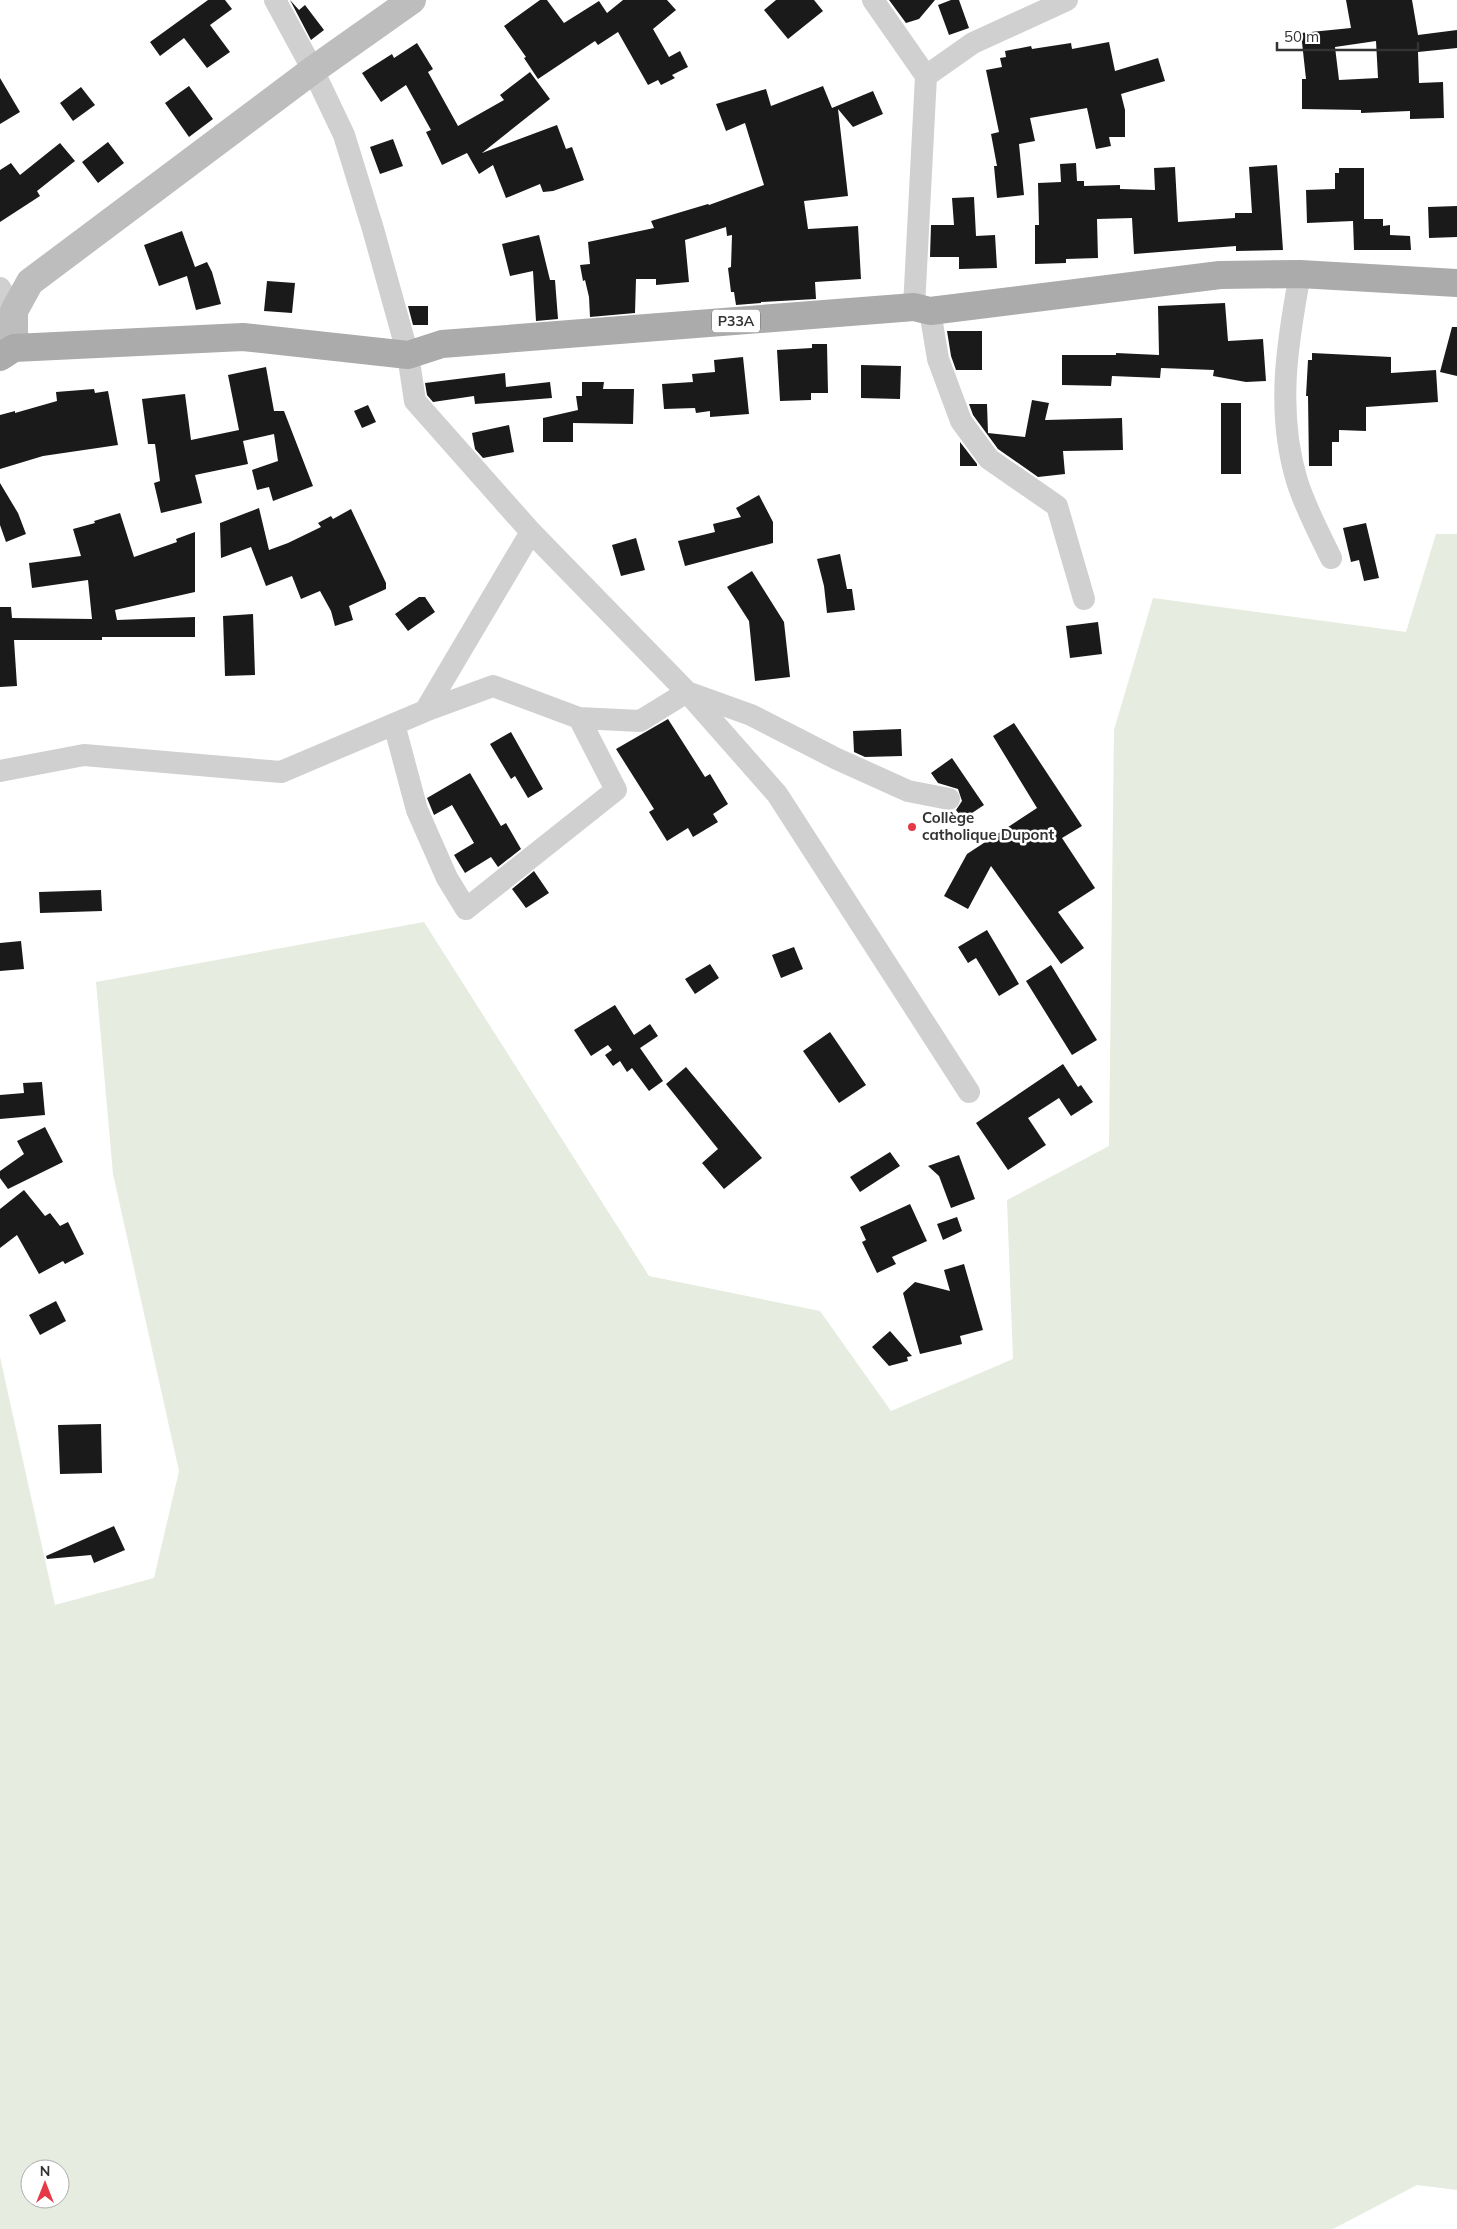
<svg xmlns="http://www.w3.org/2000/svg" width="1457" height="2229" font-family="Mulish,sans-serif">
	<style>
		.green { fill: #e6ecdf; fill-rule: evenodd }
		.building { fill: #1a1a1a; fill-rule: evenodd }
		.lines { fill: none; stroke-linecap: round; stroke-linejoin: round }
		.street { stroke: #d0d0d0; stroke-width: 22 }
		.secondary { stroke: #bdbdbd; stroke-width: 28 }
		.primary { stroke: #ababab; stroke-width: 28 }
		.poi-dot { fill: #e63946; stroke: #fff; stroke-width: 2 }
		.labels { text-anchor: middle; stroke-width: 5; stroke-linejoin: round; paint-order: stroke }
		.shield { fill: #fff; stroke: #707070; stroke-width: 1 }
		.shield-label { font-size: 14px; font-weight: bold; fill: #333 }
		.poi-label { font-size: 15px; font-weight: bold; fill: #333; stroke: #fff; text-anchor: start }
	</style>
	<rect width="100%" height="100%" fill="#fff"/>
	<!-- green -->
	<path class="green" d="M1436 534H1457V2190L1417 2185 1333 2229H0V1357L55 1605 154 1578 179 1471 113 1174 96 982 424 922 649 1276 820 1311 891 1411 1013 1359 1007 1200 1109 1146 1114 730 1153 598 1406 632ZM30 2169H60V2199H30Z"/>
	<!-- building -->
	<path class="building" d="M208 0H225L232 9 210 25 230 52 207 68 184 38 160 56 150 42Z
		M290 0 299 10 305 5 324 30 311 40Z
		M540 0H547L564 23 599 1 607 13 623 0H667L676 10 653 29 669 57 680 51 688 67 672 75 675 78 661 85 658 80 648 85 618 32 598 45 595 41 538 79 524 58 526 57 504 26Z
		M776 0H814L823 11 788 39 764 10Z
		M889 0H935L919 19 906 23Z
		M951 0H959L969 28 949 35 938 5Z
		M1346 0H1412L1418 35 1457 30V48L1418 52 1419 83 1443 82 1444 118 1410 119V111L1361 113V110L1302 109V79H1306L1301 33 1351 28ZM1376 41 1378 78 1339 80 1335 47Z
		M1109 42 1115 71 1158 58 1165 81 1121 94 1125 110V137H1109L1111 146 1096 149 1087 108 1030 118 1035 141 1019 144 1024 195 997 198 994 166H997L991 134 999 132 986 70 1002 67 1000 58 1006 57 1005 51 1031 46 1032 49 1071 43 1072 49Z
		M417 43 433 69 428 72 458 126 504 100 500 95 530 72 550 99 482 153 557 125 566 149 572 147 584 180 553 191 543 192 540 184 506 198 493 165 479 174 467 153 442 165 426 132 431 130 406 85 381 102 362 73 392 54 394 58Z
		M0 78 20 112 0 124Z
		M189 86 213 119 189 137 165 103Z
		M823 86 832 108 873 91 883 114 853 127 838 109 848 196 804 201 808 229 858 226 861 279 815 282 816 299 761 302V303L736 305 734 292H731L728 268 731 267 732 235 727 236 726 227 685 240 689 282 656 285V279H636L635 313 590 317 589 297 585 280 583 281 580 265 590 264 588 242 654 228 651 221 708 204 709 205 764 185 745 123 726 131 716 104 766 89 771 106Z
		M81 87 95 105 73 121 60 103Z
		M393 139 403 166 380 174 370 147Z
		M108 142 124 163 98 183 82 162Z
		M60 143 75 161 37 191 40 196 0 222V170L11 163 20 175Z
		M1076 163 1077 181H1084V186L1120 185V189L1155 190 1154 168 1175 167 1178 222 1235 218V213H1252L1249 167 1277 165 1283 250 1236 251V246L1134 254 1132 218 1097 219 1098 258 1066 259V263L1035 264V225H1039L1038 183 1061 182 1060 164Z
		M1339 168H1364V219H1383V226L1390 225V235L1410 236 1411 250H1354L1353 221 1307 223 1306 190 1335 189V173H1339Z
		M974 197 976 236 995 235 997 268 959 269V257H930L931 225H954L952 198Z
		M1457 206V237L1429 238 1428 207Z
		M182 231 195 267 207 262 212 272 221 304 196 310 187 276 159 286 144 245Z
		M539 235 550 280H555L558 319 536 321 533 271 510 276 502 244Z
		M267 281 295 283 292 313 264 311Z
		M1225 303 1228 341 1263 339 1266 381 1246 382 1213 376 1214 370 1161 368 1160 378 1112 376 1111 386 1062 385V355H1116V353L1159 355 1158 306Z
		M408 306H428V325H413Z
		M1452 327H1457V376L1440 372Z
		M947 331H982V370H956L951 356Z
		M812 344H827L828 393H811V400L780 401 777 350 812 348Z
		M1312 353 1391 357V373L1436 370 1438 402 1366 407V431L1339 430V442H1332V466H1309L1308 396H1306L1308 360H1312Z
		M743 357 749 414 710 417V411L696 413 695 408 664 409 662 384 693 382 692 374 715 372 714 360Z
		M861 365 901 366 900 399 861 398Z
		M266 367 274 411H284L313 486 273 501 269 487 257 490 252 470 278 461 274 434 243 441 248 464 195 475 202 503 161 513 154 483 160 481 155 444H148L142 399 185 394 191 440 239 430 228 375Z
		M505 373 506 387 550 382 552 398 475 404 474 396 433 402 427 395 425 383Z
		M582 382H604L603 389H634L633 424 573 423V442H543V418L578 410 576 396H582Z
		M94 389 95 393 108 391 118 445 43 456 0 469V415L15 411V413L57 401 56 392Z
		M1032 400 1049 403 1045 420 1122 418 1123 450 1063 451 1065 474 1038 477 998 449 973 415 969 404H987L988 433 1025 437Z
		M1221 403H1241V474H1221Z
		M368 405 376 422 362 428 354 411Z
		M509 425 514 452 483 458 475 449 472 433Z
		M960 442 977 464V466H960Z
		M0 483 18 513 26 534 6 542 0 525Z
		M759 495 773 522V543L685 566 678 541 715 532 713 524 741 517 736 508Z
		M259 508 269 550 288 543 321 527 318 523 331 516 333 519 351 509 386 583V589L349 606 353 620 335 626 331 611 320 591 301 599 292 576 266 586 251 547 221 558 220 523Z
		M120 513 134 557 177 542 176 539 195 532V592L115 610 117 620 195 617V637H102V640H14L17 686 0 687V607H11L12 618 92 619 88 580 32 588 29 563 81 556 73 529 95 523 94 521Z
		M1366 523 1379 578 1364 581 1359 560 1351 562 1343 528Z
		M636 538 645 570 621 576 612 545Z
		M840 554 847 589H852L855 610 827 613 824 586 817 559Z
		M752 571 784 622 790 677 755 681 749 621 727 587Z
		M419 597H425L435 612 408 631 395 614Z
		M253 614 255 675 225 676 223 616Z
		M1098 622 1102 654 1070 658 1066 626Z
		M668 719 705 777 710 774 728 804 713 814 718 822 693 837 688 828 667 841 649 812 654 809 616 749Z
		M1014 723 1082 826 1062 838 1095 888 1058 912 1084 948 1061 964 991 866 968 909 944 896 967 854 1037 808 993 736Z
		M901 729 902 756 865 757 854 752 853 731Z
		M511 732 543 789 528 798 515 776 511 779 490 744Z
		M952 758 984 805 963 819 956 810 962 801 958 789 938 783 931 773Z
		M470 773 501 826 506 823 521 849 498 867 491 857 465 873 454 855 474 843 452 805 434 815 427 798Z
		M534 871 549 893 526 908 512 889Z
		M101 890 102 911 40 913 39 892Z
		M987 930 1019 984 999 996 976 958 968 963 958 947Z
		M21 941 24 969 0 971V943Z
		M794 947 803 969 781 978 772 955Z
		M710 964 719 978 695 994 685 979Z
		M1051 965 1097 1040 1072 1055 1026 981Z
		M615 1005 634 1035 650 1024 658 1036 640 1048 663 1081 649 1091 632 1068 627 1072 620 1061 613 1066 605 1055 612 1050 608 1045 591 1056 574 1030Z
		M830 1032 866 1085 839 1103 803 1051Z
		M1063 1064 1078 1087 1081 1085 1093 1102 1071 1116 1059 1098 1028 1118 1046 1145 1008 1170 976 1123Z
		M686 1067 762 1158 724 1189 702 1163 718 1149 666 1084Z
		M42 1082 45 1115 0 1119V1095L24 1093 23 1083Z
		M45 1127 63 1162 8 1189 0 1178V1171L24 1154 17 1141Z
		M890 1152 900 1166 860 1192 850 1177Z
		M959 1155 975 1199 951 1208 939 1176 928 1166Z
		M24 1190 45 1216 50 1213 60 1226 68 1222 84 1254 65 1264 63 1261 39 1274 17 1235 0 1248V1209Z
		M910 1204 927 1241 892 1257 896 1264 877 1273 862 1242 866 1240 860 1227Z
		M957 1217 962 1231 943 1240 937 1224Z
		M964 1264 983 1330 960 1336 962 1344 920 1354 903 1293 915 1282 950 1291 944 1270Z
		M56 1301 66 1321 40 1335 29 1315Z
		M890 1331 912 1356 907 1357 908 1361 889 1366 872 1347Z
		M101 1424 102 1473 60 1474 58 1425Z
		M114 1526 125 1550 94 1563 91 1555 47 1559 46 1556Z"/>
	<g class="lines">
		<!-- street -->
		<path class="street" d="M275 0 313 70 344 135 373 229 408 355 415 401 531 532 687 692 777 794 969 1092
			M873 0 926 76 914 307
			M926 76 973 43 1067 0
			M1300 274C1287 344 1276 412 1297 481 1305 507 1319 533 1331 558
			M0 288 14 311
			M930 311 938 359 961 421 989 459 1057 506 1084 599
			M425 711 531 532
			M394 724 417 810 447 878 466 909 616 790 579 718
			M0 771 84 755 281 772 425 711 493 686 579 718 640 721 687 692 751 715 837 759 908 791 949 799"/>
		<!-- secondary -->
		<path class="secondary" d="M14 348V311L30 282 313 70 412 0"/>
		<!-- primary -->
		<path class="primary" d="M0 357 14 348 243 337 408 355 442 344 914 307 930 311 1220 275 1300 274 1457 283"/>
	</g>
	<!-- markers -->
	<circle class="poi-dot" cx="912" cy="827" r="5"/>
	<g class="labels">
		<!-- shield labels -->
		<rect class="shield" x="712" y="309.5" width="48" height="23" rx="4"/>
		<g class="shield-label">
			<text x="736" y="326">P33A</text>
		</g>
		<!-- poi labels -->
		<g class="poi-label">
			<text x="922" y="823">Collège<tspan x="922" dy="17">catholique Dupont</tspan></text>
		</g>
	</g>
	<!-- north arrow -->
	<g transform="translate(45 2184)"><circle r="24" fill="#ffffff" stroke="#adadad"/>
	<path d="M0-4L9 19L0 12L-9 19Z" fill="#e63946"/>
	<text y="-8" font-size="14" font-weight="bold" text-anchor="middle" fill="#333333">N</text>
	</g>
	<!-- scale -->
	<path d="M1277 42v8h141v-8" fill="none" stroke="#333333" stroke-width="2.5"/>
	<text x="1284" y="42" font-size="15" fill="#333333" stroke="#ffffff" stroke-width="4" paint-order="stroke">50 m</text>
</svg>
